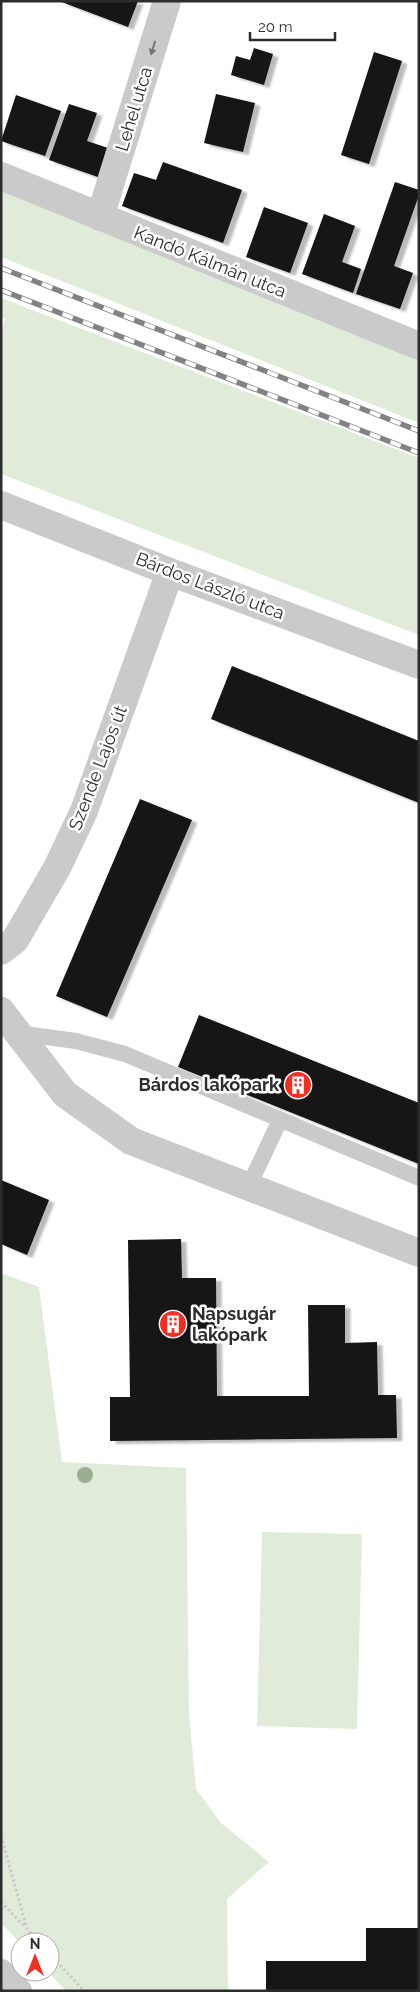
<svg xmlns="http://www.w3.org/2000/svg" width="420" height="1992" font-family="Raleway,sans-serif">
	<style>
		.green { fill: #e0ecd9 }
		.building { fill: #141414; filter: url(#shadow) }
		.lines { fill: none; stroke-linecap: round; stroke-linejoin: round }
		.path { stroke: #cacaca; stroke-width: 3; stroke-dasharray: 2.5 2.5; stroke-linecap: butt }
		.service { stroke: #cacaca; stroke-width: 16 }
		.minor { stroke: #cacaca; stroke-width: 28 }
		.tertiary { stroke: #cacaca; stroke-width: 28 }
		.rail-casing { stroke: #828282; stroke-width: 5.5 }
		.rail { stroke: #fff; stroke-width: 4; stroke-dasharray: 11; stroke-linecap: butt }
		.tree { fill: #9bae91 }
		.oneway { fill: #747474 }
		.labels { text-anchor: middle; stroke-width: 5; stroke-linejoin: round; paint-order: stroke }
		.street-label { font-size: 18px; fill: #2d2d2d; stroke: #fff }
		.poi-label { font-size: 18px; font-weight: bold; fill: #2d2d2d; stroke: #fff; text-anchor: end }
	</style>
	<defs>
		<filter id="shadow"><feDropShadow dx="5.5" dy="3" stdDeviation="1" flood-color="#0004"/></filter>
	</defs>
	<rect width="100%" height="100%" fill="#fff"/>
	<!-- green -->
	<path class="green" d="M1 188 419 360V423L1 257Z
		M1 298 419 458V635L1 474V333L5 319 1 317Z
		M1 1273 39 1287 62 1462 186 1468 189 1714 196 1789 221 1823 269 1862 227 1899 228 1991H66L48 1972H50V1942L20 1943 1 1923Z
		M262 1532 362 1534 357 1729 257 1726Z"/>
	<!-- building -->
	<path class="building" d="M59 1H138L128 27Z
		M254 48 273 54 264 85 231 75 236 56 250 60Z
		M374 52 402 61 369 164 341 155Z
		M216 94 255 103 243 152 204 143Z
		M16 95 61 111 45 156 1 141Z
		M69 104 97 113 87 141 108 148 98 177 49 160Z
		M163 162 242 190 223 243 122 206 134 173 156 180Z
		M395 182 419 190V195L394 266 413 273 400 309 356 294Z
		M264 207 308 223 290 273 246 257Z
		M324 214 355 226 342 262 361 269 353 293 302 274Z
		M232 666 419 741V803L211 719Z
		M140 799 192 820 107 1017 56 996Z
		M199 1015 419 1103V1164L178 1067Z
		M1 1180 49 1200 27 1255 1 1244Z
		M181 1239 182 1278H216L217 1396H309L308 1305H345V1343L377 1342 378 1395H396L397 1438 110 1441V1397H130L128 1240Z
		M366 1928H419V1991H266V1961H366Z"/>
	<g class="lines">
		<!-- path -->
		<path class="path" d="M1 1836 27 1929 39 1942
			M1 1902 25 1927
			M50 1954 84 1991"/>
		<!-- service -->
		<path class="service" d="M17 1033 76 1041 125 1054 419 1178
			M248 1188 280 1120"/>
		<!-- minor -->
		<path class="minor" d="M1 176 419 346
			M100 217 167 1
			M1 505 170 572 419 665
			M1 951 15 940 57 868 84 811 170 572
			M1 1011 65 1094 131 1141 419 1253"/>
		<!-- tertiary -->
		<path class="tertiary" d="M1 1973 18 1991"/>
		<!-- rail casing -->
		<g class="rail-casing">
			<path id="rail" d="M1 268 419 431
				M1 290 419 453"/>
		</g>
		<!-- rail -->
		<use href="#rail" class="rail"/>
	</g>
	<!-- trees -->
	<circle class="tree" cx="85" cy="1475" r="8"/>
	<!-- one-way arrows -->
	<defs><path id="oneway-solid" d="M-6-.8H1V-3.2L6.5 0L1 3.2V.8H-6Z" transform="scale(1.25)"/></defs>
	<use class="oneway" href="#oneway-solid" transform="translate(153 48) rotate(107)"/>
	<!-- icons -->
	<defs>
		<g id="building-disc" transform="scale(1.4375)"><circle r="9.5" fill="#f22d21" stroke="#fff"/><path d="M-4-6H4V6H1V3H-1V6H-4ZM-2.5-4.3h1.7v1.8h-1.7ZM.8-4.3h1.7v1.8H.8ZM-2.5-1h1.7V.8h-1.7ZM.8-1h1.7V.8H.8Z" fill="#fff"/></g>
	</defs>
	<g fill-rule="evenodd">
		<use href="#building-disc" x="298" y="1085"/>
		<use href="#building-disc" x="173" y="1324"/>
	</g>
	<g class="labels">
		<!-- street labels -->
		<g class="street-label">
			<text transform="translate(134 109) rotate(-73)" y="6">Lehel utca</text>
			<text transform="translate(210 262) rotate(22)" y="6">Kandó Kálmán utca</text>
			<text transform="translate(210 586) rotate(21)" y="6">Bárdos László utca</text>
			<text transform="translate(98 768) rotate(-69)" y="6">Szende Lajos út</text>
		</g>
		<!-- poi labels -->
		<g class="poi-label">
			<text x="279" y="1091">Bárdos lakópark</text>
			<text x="192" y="1320" text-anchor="start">Napsugár<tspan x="192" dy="21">lakópark</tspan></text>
		</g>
	</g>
	<!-- border -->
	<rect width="420" height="1992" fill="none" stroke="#2d2d2d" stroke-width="5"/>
	<!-- north arrow -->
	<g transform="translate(35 1957)"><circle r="24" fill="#ffffff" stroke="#ababab"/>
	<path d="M0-4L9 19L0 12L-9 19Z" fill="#f22d21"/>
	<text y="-8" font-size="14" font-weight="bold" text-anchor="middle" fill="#2d2d2d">N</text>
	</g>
	<!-- scale -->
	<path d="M250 32v8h85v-8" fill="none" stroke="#2d2d2d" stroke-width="2.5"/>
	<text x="258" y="32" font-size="15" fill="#2d2d2d" stroke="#ffffff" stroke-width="4" paint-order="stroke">20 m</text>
</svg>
